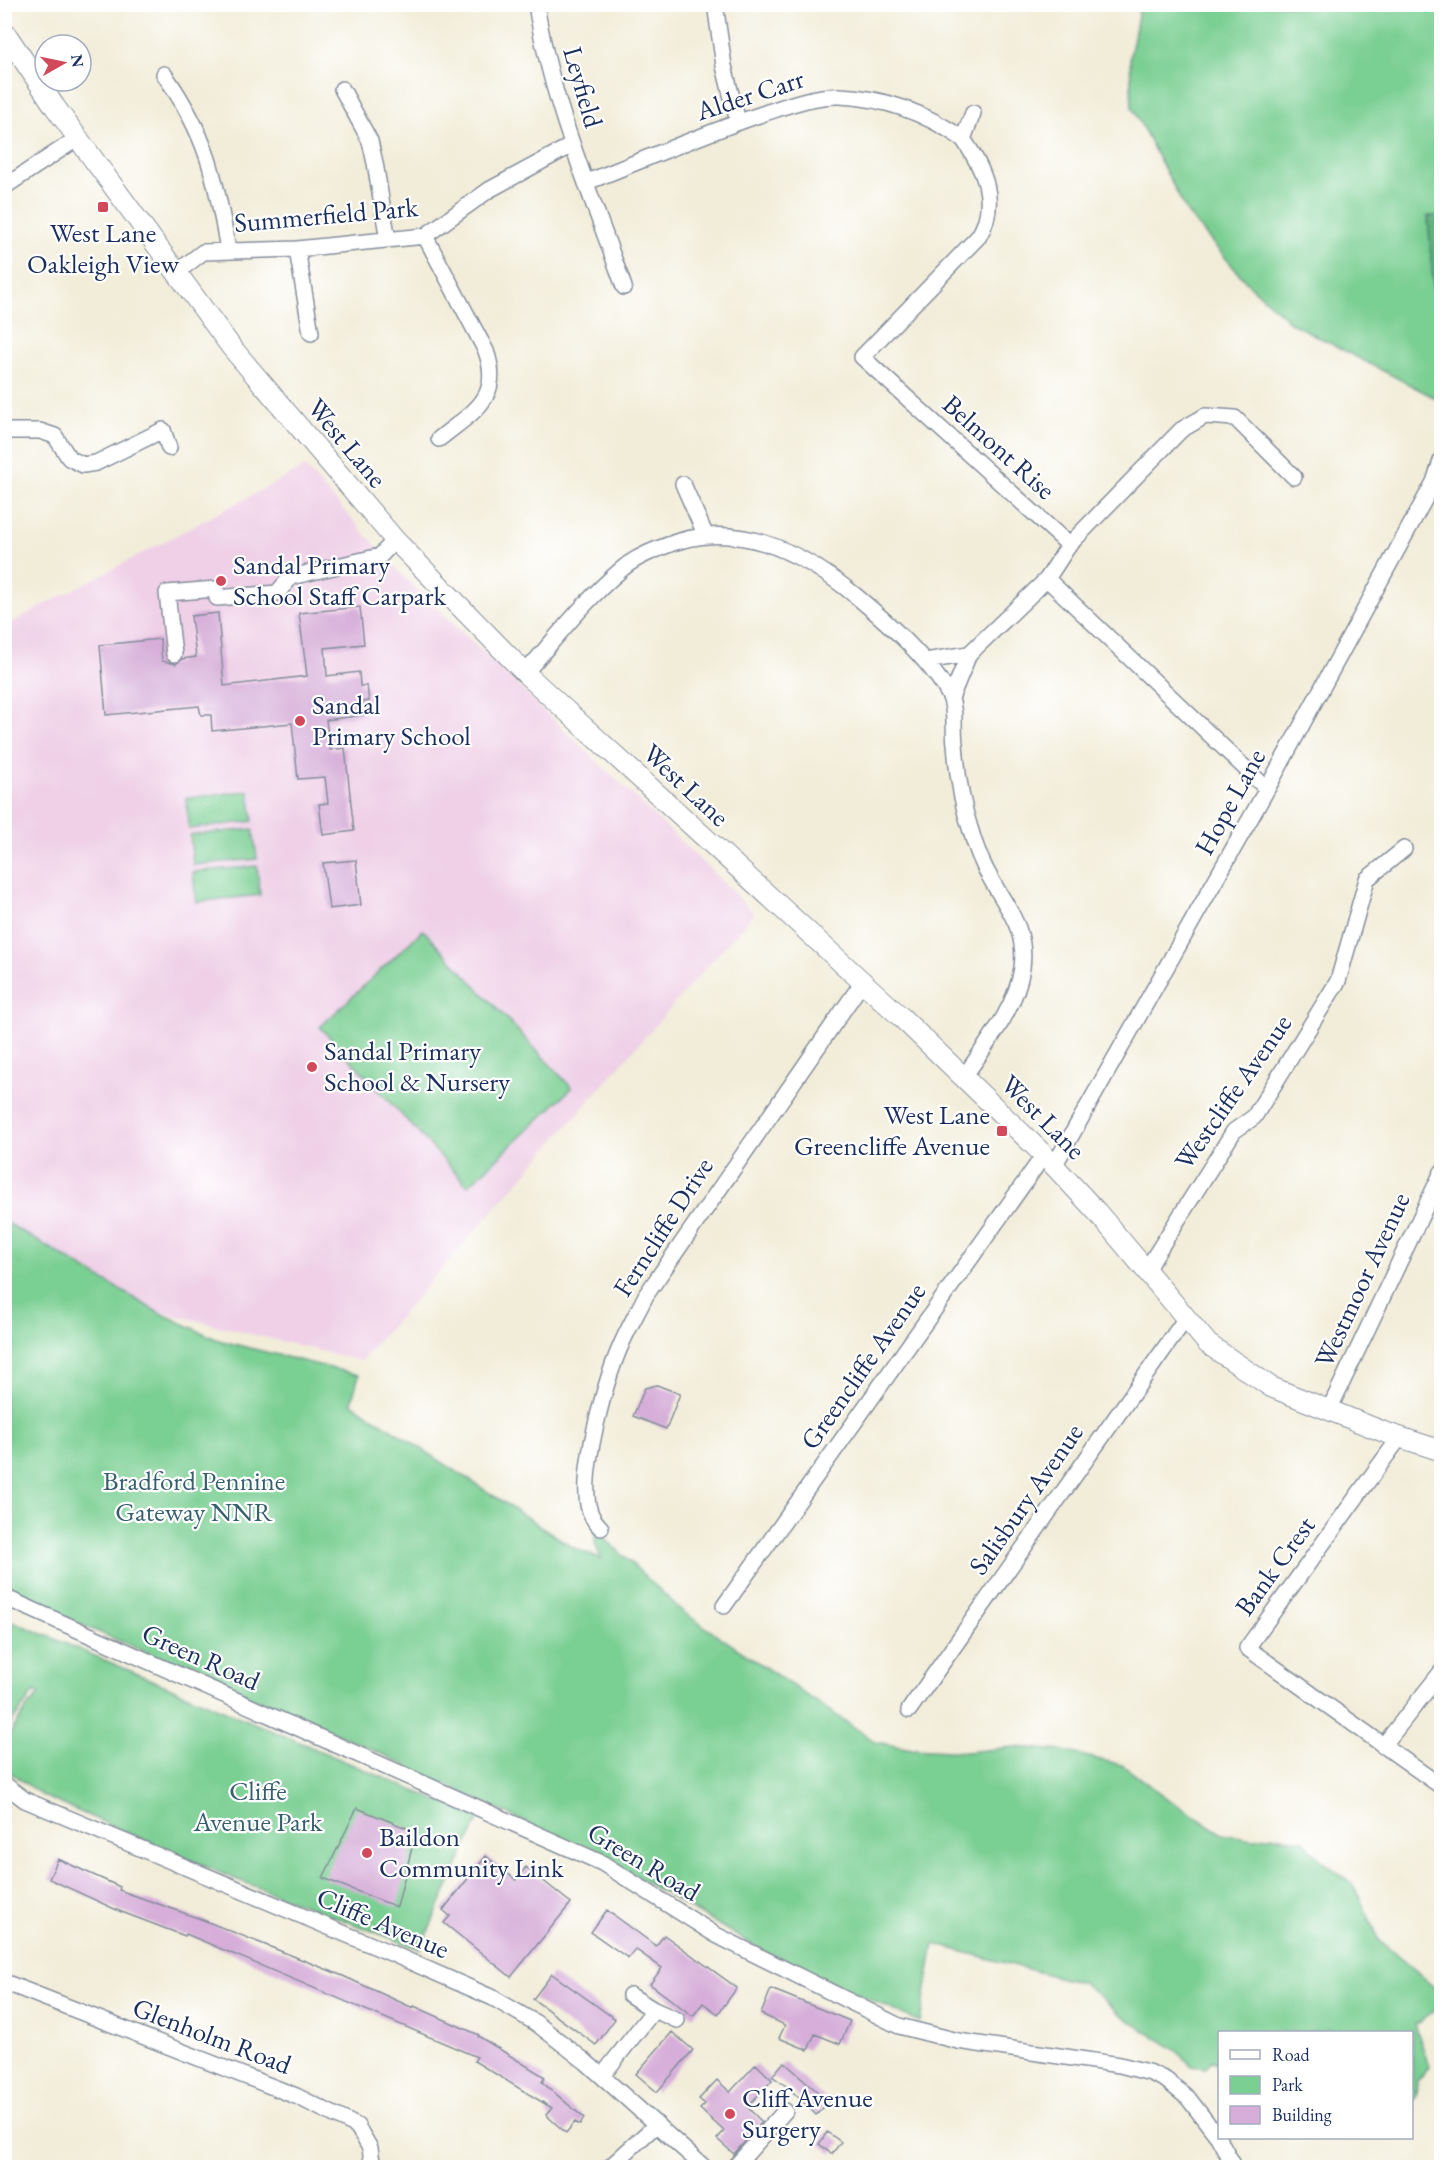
<svg xmlns="http://www.w3.org/2000/svg" width="1446" height="2172" font-family="'EB Garamond',serif">
	<style>
		.built { fill: #efd0e7 }
		.green { fill: #7acf93; stroke: #4a7f78; stroke-width: 1.5 }
		.forest { fill: #63b27d; stroke: #3f706e; stroke-width: 1.5 }
		.building { fill: #d6aed9 }
		.lines { fill: none; stroke-linecap: round; stroke-linejoin: round }
		.minor-casing { stroke: #868e9c; stroke-width: 18 }
		.tertiary-casing { stroke: #868e9c; stroke-width: 22 }
		.minor { stroke: #fff; stroke-width: 15 }
		.tertiary { stroke: #fff; stroke-width: 20 }
		.poi-dot { fill: #d1495b; stroke: #fff; stroke-width: 2 }
		.labels { text-anchor: middle; stroke-width: 4.5; stroke-linejoin: round; paint-order: stroke }
		.street-label { font-size: 27px; fill: #1b2f5e; stroke: #fff }
		.poi-label { font-size: 27px; fill: #1b2f5e; stroke: #fff; text-anchor: start }
		.park-label { font-size: 27px; fill: #385f6e; stroke: #fff }
	</style>
	<rect width="100%" height="100%" fill="#fff"/>
	<filter id="ink" filterUnits="userSpaceOnUse"><feTurbulence type="fractalNoise" baseFrequency=".0167" numOctaves="2"/><feDisplacementMap in="SourceGraphic" scale="12" xChannelSelector="R" yChannelSelector="G"/><feConvolveMatrix kernelMatrix="1 2 1 2 8 2 1 2 1" color-interpolation-filters="sRGB"/></filter>
	<filter id="wash" filterUnits="userSpaceOnUse"><feTurbulence type="fractalNoise" baseFrequency=".008" numOctaves="4" result="noise"/><feDisplacementMap in="SourceGraphic" scale="24" xChannelSelector="R" yChannelSelector="G"/><feGaussianBlur stdDeviation="1.35" result="paint"/><feColorMatrix in="noise" values="0 0 0 0 0 0 0 0 0 0 0 0 0 0 0 0 0 1.4 0 .05"/><feComposite in="paint" operator="in"/></filter>
	<g filter="url(#wash)">
		<rect width="100%" height="100%" fill="#f2edd9"/>
		<!-- built -->
		<path class="built" d="M305 467 402 575 709 868 754 913 361 1361 154 1310 5 1221V626Z"/>
		<!-- green -->
		<path class="green" d="M1140 5H1441V216L1428 217 1435 309 1441 324 1442 387 1439 400 1291 323 1246 282 1188 214 1132 107 1130 57Z
			M249 791 253 821 189 829 186 798Z
			M253 829 257 859 193 865 190 835Z
			M257 866 260 895 196 902 193 872Z
			M423 930 572 1088 468 1186 320 1027Z
			M4 1221 154 1310 218 1340 359 1375 351 1403 574 1548 601 1559 595 1543V1529L683 1612 876 1742 912 1749 967 1752 1014 1747 1064 1751 1122 1765 1165 1797 1222 1834 1254 1839 1274 1836 1303 1840 1321 1860 1353 1884 1380 1941 1441 1993V2006L1419 2023 1415 2024 1429 2067 1418 2080 1417 2096 1412 2102V2032H1334L1328 2029 1326 2032H1220L1219 2067 1212 2060 1206 2068 1191 2066C1174 2043 1146 2034 1124 2017 1110 2007 1099 1994 1084 1984L934 1944 920 2022 763 1951 625 1870 367 1747 5 1592Z
			M5 1618 479 1818 420 1949 230 1877 43 1796 4 1768 5 1741 30 1703H32L39 1694 34 1692 5 1731Z"/>
		<!-- forest -->
		<path class="forest" d="M1428 216H1441V324L1435 309Z"/>
		<g id="blocks">
			<!-- building -->
			<path class="building" d="M360 607 364 644 325 648 327 676 359 672 360 686H367L369 701 362 702 363 715 326 720 330 750 345 748 354 831 323 835 319 804 328 803 325 777 298 779 292 723 212 731 211 715H201L199 706 106 715 100 645 160 639 162 661 176 664 182 659 196 657 191 616 218 613 224 686 307 676 299 613Z
				M356 860 361 905 329 909 323 863Z
				M657 1385 680 1394 666 1429 633 1416 645 1388Z
				M357 1808 416 1832 397 1907 323 1878Z
				M486 1856 516 1880 526 1867 571 1903 511 1977 444 1923 450 1916 443 1910Z
				M58 1859 120 1887 119 1890 198 1918 343 1976 413 2008 414 2006 479 2035 478 2036 545 2077 542 2082 584 2118 580 2125 575 2122 566 2133 546 2115 552 2108 474 2061 477 2057 186 1934 185 1936 119 1911 49 1879Z
				M607 1910 656 1946 664 1935 737 1988 718 2014 703 2003 693 2016 650 1984 662 1968 635 1949 628 1958 591 1932Z
				M552 1974 615 2019 596 2045 533 1999Z
				M771 1989 850 2021 840 2044 815 2034 808 2050 779 2038 785 2025 761 2014Z
				M672 2032 693 2050 657 2092 636 2074Z
				M784 2062 829 2102 816 2115 789 2088 772 2076Z
				M756 2064 772 2080 747 2107 762 2122 734 2154 717 2139 724 2131 700 2109 705 2104 699 2099 717 2080 730 2092Z
				M827 2132 841 2142 832 2154 819 2144Z"/>
		</g>
	</g>
	<g filter="url(#ink)">
		<use href="#blocks" fill-opacity="0" stroke="#868e9c" stroke-width="1.5"/>
		<g class="lines">
			<!-- minor casing -->
			<g class="minor-casing">
				<path id="minor" d="M536 4C551 102 591 194 624 287
					M715 4 724 66 738 122
					M164 74C207 135 216 178 228 250
					M342 89 370 141 375 163 388 240
					M973 113 963 139C984 169 999 202 979 236L862 357 1069 545 1047 579 1267 789
					M587 182C646 159 705 133 765 113 789 105 815 95 840 96 885 98 927 114 963 139
					M4 187 78 138
					M425 236 486 351C503 399 472 412 439 439
					M297 249 311 333
					M176 273 203 252 297 249 425 236 489 190 572 145
					M4 431H40L55 436 69 458 83 465 96 463 163 430 169 448
					M683 484 705 534
					M1069 545 1181 430 1205 416 1235 418 1294 477
					M174 654 167 593 216 589 217 598 277 593 291 577 380 556 395 540
					M969 654 1047 579
					M925 661 969 654 951 698
					M525 673C556 638 586 599 622 569 633 559 647 553 660 548 732 516 800 550 856 596 886 621 933 662 950 697 956 710 953 729 955 744 957 772 961 801 970 828 975 846 982 864 992 881 1009 911 1027 930 1022 968 1016 1009 986 1044 964 1077
					M1054 1166 1267 789 1434 482 1442 458
					M1146 1270 1234 1131 1254 1117 1338 981 1367 879 1404 849
					M1329 1410 1442 1172
					M1400 1437 1247 1648 1442 1787
					M601 1528C595 1522 591 1517 589 1509 579 1473 606 1379 621 1345 628 1328 638 1312 646 1295L862 983
					M4 1597 602 1863 716 1935 899 2026 958 2041 1120 2065 1151 2073 1166 2080 1188 2098 1218 2137 1235 2168
					M724 1606 1044 1155
					M909 1710 1186 1318
					M1383 1746 1442 1671
					M4 1784 25 1800 386 1951 493 1998 536 2023 586 2062 705 2168
					M4 1982 296 2096 357 2126 370 2148 373 2168
					M654 2010 677 2020
					M602 2076 654 2010 630 1995
					M609 2168 657 2124
					M734 2168 785 2111"/>
			</g>
			<!-- tertiary casing -->
			<g class="tertiary-casing">
				<path id="tertiary" d="M4 31 55 107 232 348 395 540 525 673 901 1017 1044 1155 1097 1212 1208 1344 1271 1387 1384 1432 1442 1451"/>
			</g>
			<!-- minor -->
			<use href="#minor" class="minor"/>
			<!-- tertiary -->
			<use href="#tertiary" class="tertiary"/>
		</g>
	</g>
	<!-- markers -->
	<g class="poi-dot">
		<rect x="97" y="201" width="12" height="12" rx="3"/>
		<circle cx="221" cy="581" r="6"/>
		<circle cx="300" cy="721" r="6"/>
		<circle cx="312" cy="1067" r="6"/>
		<rect x="996" y="1125" width="12" height="12" rx="3"/>
		<circle cx="367" cy="1853" r="6"/>
		<circle cx="730" cy="2114" r="6"/>
	</g>
	<g class="labels">
		<!-- street labels -->
		<g class="street-label">
			<text transform="translate(583 87) rotate(74)" y="9">Leyfield</text>
			<text transform="translate(750 95) rotate(-18)" y="9">Alder Carr</text>
			<text transform="translate(326 215) rotate(-5)" y="9">Summerfield Park</text>
			<text transform="translate(347 443) rotate(50)" y="9">West Lane</text>
			<text transform="translate(999 447) rotate(42)" y="9">Belmont Rise</text>
			<text transform="translate(686 785) rotate(43)" y="9">West Lane</text>
			<text transform="translate(1230 802) rotate(-61)" y="9">Hope Lane</text>
			<text transform="translate(1233 1092) rotate(-55)" y="9">Westcliffe Avenue</text>
			<text transform="translate(1043 1117) rotate(45)" y="9">West Lane</text>
			<text transform="translate(663 1227) rotate(-57)" y="9">Ferncliffe Drive</text>
			<text transform="translate(1362 1280) rotate(-65)" y="9">Westmoor Avenue</text>
			<text transform="translate(863 1366) rotate(-55)" y="9">Greencliffe Avenue</text>
			<text transform="translate(1026 1499) rotate(-55)" y="9">Salisbury Avenue</text>
			<text transform="translate(1275 1566) rotate(-54)" y="9">Bank Crest</text>
			<text transform="translate(201 1657) rotate(24)" y="9">Green Road</text>
			<text transform="translate(644 1862) rotate(31)" y="9">Green Road</text>
			<text transform="translate(383 1923) rotate(23)" y="9">Cliffe Avenue</text>
			<text transform="translate(212 2036) rotate(21)" y="9">Glenholm Road</text>
		</g>
		<!-- poi labels -->
		<g class="poi-label">
			<text x="103" y="242" text-anchor="middle">West Lane<tspan x="103" dy="31">Oakleigh View</tspan></text>
			<text x="233" y="574">Sandal Primary<tspan x="233" dy="31">School Staff Carpark</tspan></text>
			<text x="312" y="714">Sandal<tspan x="312" dy="31">Primary School</tspan></text>
			<text x="324" y="1060">Sandal Primary<tspan x="324" dy="31">School &amp; Nursery</tspan></text>
			<text x="990" y="1124" text-anchor="end">West Lane<tspan x="990" dy="31">Greencliffe Avenue</tspan></text>
			<text x="379" y="1846">Baildon<tspan x="379" dy="31">Community Link</tspan></text>
			<text x="742" y="2107">Cliff Avenue<tspan x="742" dy="31">Surgery</tspan></text>
		</g>
		<!-- park labels -->
		<g class="park-label">
			<text x="194" y="1490">Bradford Pennine<tspan x="194" dy="31">Gateway NNR</tspan></text>
			<text x="258" y="1800">Cliffe<tspan x="258" dy="31">Avenue Park</tspan></text>
		</g>
	</g>
	<!-- margin -->
	<rect width="1446" height="2172" fill="none" stroke="#fff" stroke-width="24"/>
	<!-- legend -->
	<rect x="1218" y="2031" width="195" height="108" fill="#ffffff" stroke="#a4acbf" stroke-width="1.5"/>
	<rect x="1230" y="2050" width="30" height="9" fill="#ffffff" stroke="#a4acbf" stroke-width="1.5"/>
	<text x="1272" y="2061" font-size="18" fill="#1b2f5e">Road</text>
	<rect x="1230" y="2076" width="30" height="18" fill="#7acf93" stroke="#a4acbf" stroke-width="1.5"/>
	<text x="1272" y="2091" font-size="18" fill="#1b2f5e">Park</text>
	<rect x="1230" y="2106" width="30" height="18" fill="#d6aed9" stroke="#a4acbf" stroke-width="1.5"/>
	<text x="1272" y="2121" font-size="18" fill="#1b2f5e">Building</text>
	<!-- north arrow -->
	<g transform="translate(63 63) rotate(81)"><circle r="28" fill="#ffffff" stroke="#a4acbf" stroke-width="1.5"/>
	<path d="M0-4.5L10 22L0 15L-10 22Z" fill="#d1495b"/>
	<text y="-9" font-size="16" font-weight="bold" text-anchor="middle" fill="#1b2f5e">N</text>
	</g>
</svg>
